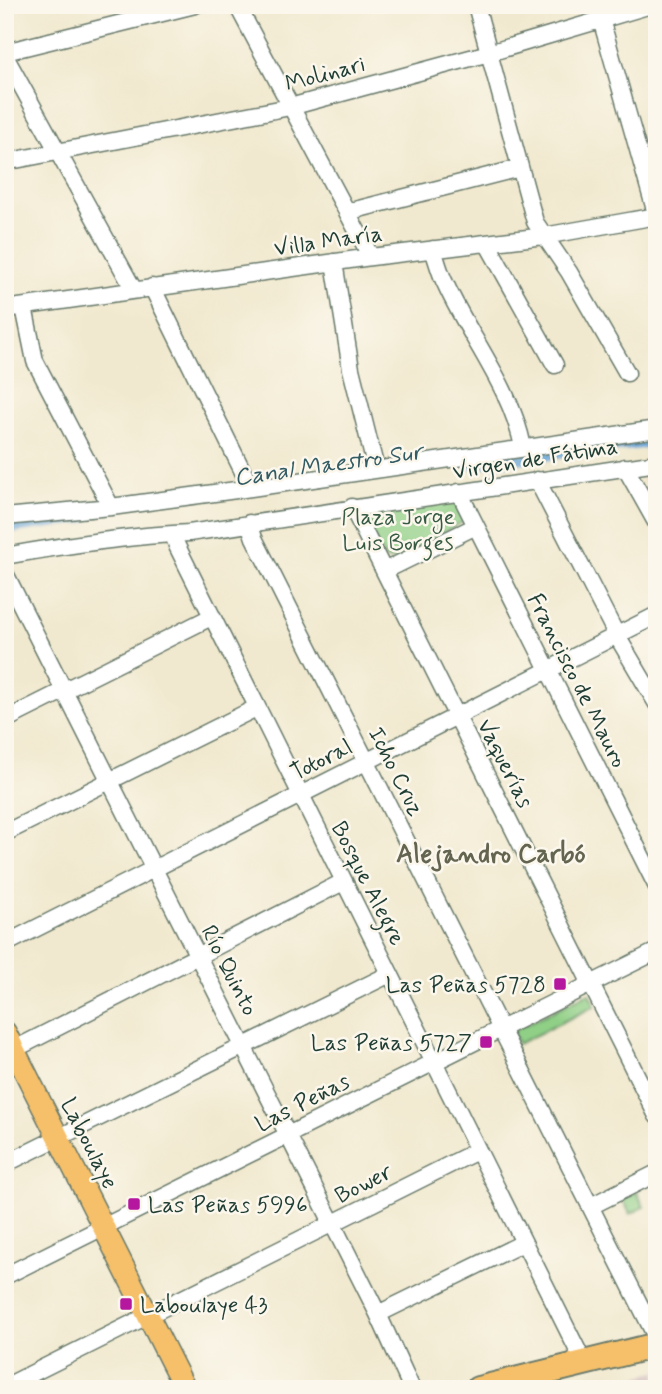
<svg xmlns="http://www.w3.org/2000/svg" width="662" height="1394" font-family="Mynerve,sans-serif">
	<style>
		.built { fill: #f7d1c8 }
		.industrial { fill: #d2bfc0 }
		.green { fill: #90cf86; stroke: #58865d; stroke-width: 2 }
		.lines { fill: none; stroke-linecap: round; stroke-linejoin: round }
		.canal { stroke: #62a2d5; stroke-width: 12 }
		.minor-casing { stroke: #68796a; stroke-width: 19 }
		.major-casing { stroke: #68796a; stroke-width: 24 }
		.highway-casing { stroke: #68796a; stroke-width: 28 }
		.minor { stroke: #fff; stroke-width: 16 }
		.major { stroke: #f6c06b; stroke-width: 21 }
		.highway { stroke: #f6c06b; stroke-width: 24 }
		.poi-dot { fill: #b5179e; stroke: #fbf7ec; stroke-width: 2.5 }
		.labels { text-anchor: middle; stroke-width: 5; stroke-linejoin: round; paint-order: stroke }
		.street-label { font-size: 23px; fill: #1f3d34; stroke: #fbf7ec }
		.park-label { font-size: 23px; fill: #365a44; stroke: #fbf7ec }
		.poi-label { font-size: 23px; fill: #1f3d34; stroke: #fbf7ec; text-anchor: end }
		.water-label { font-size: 24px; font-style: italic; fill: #335b64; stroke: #fbf7ec }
		.quarter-label { font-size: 26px; font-weight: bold; fill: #636550; stroke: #fbf7ec }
	</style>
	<rect width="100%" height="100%" fill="#fbf7ec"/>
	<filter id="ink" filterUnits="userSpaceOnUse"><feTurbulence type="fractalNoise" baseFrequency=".0143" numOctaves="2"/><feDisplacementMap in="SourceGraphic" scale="14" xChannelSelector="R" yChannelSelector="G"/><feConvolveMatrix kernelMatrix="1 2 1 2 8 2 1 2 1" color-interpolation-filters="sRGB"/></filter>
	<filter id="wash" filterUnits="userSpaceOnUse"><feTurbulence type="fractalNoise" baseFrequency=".00686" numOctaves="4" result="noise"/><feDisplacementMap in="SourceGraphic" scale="28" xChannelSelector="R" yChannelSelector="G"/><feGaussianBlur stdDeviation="1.57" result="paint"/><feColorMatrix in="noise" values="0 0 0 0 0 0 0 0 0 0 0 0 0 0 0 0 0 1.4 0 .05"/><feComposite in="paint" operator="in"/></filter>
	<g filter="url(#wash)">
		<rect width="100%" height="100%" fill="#f1e9cf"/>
		<!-- built -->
		<path class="built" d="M657 468V503L640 475 643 470Z"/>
		<!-- industrial -->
		<path class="industrial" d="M657 1371V1389H596Z"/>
		<!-- green -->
		<path class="green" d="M456 499 466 520 392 561 384 558 361 514Z
			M589 993 595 1006 518 1044 512 1031Z
			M637 1192 644 1207 630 1214 623 1199Z"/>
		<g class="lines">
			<!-- canal -->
			<path class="canal" d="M469 464 657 441
				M5 528 84 517"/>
		</g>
	</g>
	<g filter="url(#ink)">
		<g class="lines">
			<!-- minor casing -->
			<g class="minor-casing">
				<path id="minor" d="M237 5 371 257
					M476 5 535 222 569 272 627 373
					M597 5 657 217
					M5 52 195 5
					M5 56 134 290
					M5 162 290 107 489 53 651 5
					M347 212 520 168
					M487 243 555 365
					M433 249C437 261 440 274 446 285 471 340 511 387 523 447
					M334 262 351 369 376 469
					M152 287 251 488
					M24 307 35 361 111 507
					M5 309 371 257 544 236 657 216
					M625 467 657 524
					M537 480 617 636 657 704
					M459 492 657 887
					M352 507 657 1116
					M5 517 111 507 251 488 657 429
					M249 523 254 538 657 1339
					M173 534 177 546 584 1363
					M5 556C66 545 127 536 189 533L657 463
					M384 571 476 526
					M5 573 378 1314 412 1389
					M5 720 211 617
					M5 833 256 708
					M5 944 657 615
					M5 1054 343 882
					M5 1164 390 974
					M591 1206 657 1173
					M5 1276 657 951
					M378 1314 523 1243
					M5 1387 477 1151"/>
			</g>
			<!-- major casing -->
			<g class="major-casing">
				<path id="major" d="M5 1032 185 1389"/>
			</g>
			<!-- highway casing -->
			<g class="highway-casing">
				<path id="highway" d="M478 1389 657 1345"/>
			</g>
			<!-- minor -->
			<use href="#minor" class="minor"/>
			<!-- major -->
			<use href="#major" class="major"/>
			<!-- highway -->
			<use href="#highway" class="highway"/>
		</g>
	</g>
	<!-- markers -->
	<g class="poi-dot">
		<rect x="553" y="977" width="14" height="14" rx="3.5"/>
		<rect x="479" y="1035" width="14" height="14" rx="3.5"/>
		<rect x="127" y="1197" width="14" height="14" rx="3.5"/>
		<rect x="119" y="1297" width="14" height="14" rx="3.5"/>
	</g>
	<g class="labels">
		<!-- street labels -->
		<g class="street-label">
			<text transform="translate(325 73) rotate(-15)" y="8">Molinari</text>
			<text transform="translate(328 240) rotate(-8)" y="8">Villa María</text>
			<text transform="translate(535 458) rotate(-9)" y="8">Virgen de Fátima</text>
			<text transform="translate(578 680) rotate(63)" y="8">Francisco de Mauro</text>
			<text transform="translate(321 759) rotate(-26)" y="8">Totoral</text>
			<text transform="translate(506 763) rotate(63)" y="8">Vaquerías</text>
			<text transform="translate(397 771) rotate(63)" y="8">Icho Cruz</text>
			<text transform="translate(369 883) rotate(63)" y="8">Bosque Alegre</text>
			<text transform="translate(230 970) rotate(63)" y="8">Río Quinto</text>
			<text transform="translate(302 1102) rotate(-27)" y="8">Las Peñas</text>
			<text transform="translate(90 1143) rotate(63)" y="8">Laboulaye</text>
			<text transform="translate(363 1183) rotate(-27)" y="8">Bower</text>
		</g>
		<!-- park labels -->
		<g class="park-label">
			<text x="398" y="524">Plaza Jorge<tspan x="398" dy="26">Luis Borges</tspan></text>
		</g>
		<!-- poi labels -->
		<g class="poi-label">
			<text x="546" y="992">Las Peñas 5728</text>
			<text x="472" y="1050">Las Peñas 5727</text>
			<text x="148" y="1212" text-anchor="start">Las Peñas 5996</text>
			<text x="140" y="1312" text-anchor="start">Laboulaye 43</text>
		</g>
		<!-- water labels -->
		<g class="water-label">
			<text transform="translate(328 464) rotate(-8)" y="8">Canal Maestro Sur</text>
		</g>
		<!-- quarter labels -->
		<g class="quarter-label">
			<text x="491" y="862">Alejandro Carbó</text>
		</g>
	</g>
	<!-- margin -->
	<rect width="662" height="1394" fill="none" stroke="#fbf7ec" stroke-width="28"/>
</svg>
